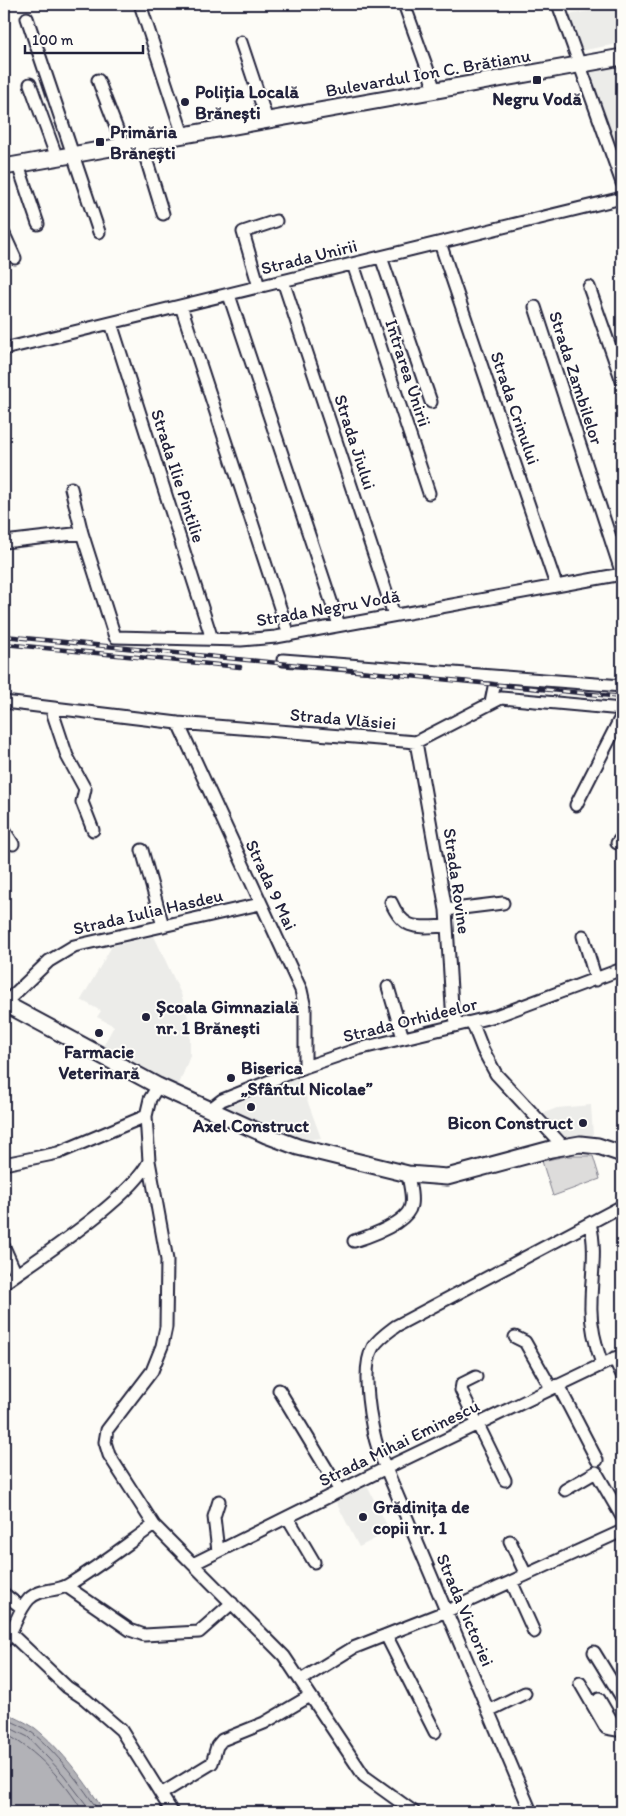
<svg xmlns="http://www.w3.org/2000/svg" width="626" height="1816" font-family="Itim,sans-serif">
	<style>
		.built { fill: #ecece9 }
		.green { fill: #dddcdb; stroke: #807f8b }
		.water { fill: #b2b2b7; stroke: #787885 }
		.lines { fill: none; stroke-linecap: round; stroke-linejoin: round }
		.shore { stroke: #5c5c6d; stroke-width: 1 }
		.minor-casing { stroke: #22223b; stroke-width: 15 }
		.major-casing { stroke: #22223b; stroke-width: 19 }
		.minor { stroke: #fdfcf7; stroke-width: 11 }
		.major { stroke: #fdfcf7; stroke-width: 15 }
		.rail-casing { stroke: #22223b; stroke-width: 4.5 }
		.rail { stroke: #fdfcf7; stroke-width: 2.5; stroke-dasharray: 8; stroke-linecap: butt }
		.poi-dot { fill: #22223b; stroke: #fdfcf7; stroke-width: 2 }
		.labels { text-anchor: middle; stroke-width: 4; stroke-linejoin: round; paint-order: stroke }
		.street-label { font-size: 18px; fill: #22223b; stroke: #fdfcf7 }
		.poi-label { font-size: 18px; font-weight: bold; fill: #22223b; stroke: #fdfcf7; text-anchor: start }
	</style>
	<rect width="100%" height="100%" fill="#fdfcf7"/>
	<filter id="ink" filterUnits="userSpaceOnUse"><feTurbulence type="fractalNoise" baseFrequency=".02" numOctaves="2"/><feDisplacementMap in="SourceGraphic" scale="10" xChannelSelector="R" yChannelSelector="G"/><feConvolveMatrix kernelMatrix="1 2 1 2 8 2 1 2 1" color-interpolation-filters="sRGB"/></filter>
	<g filter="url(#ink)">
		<!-- built -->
		<path class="built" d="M622 5V43L580 51 568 15Z
			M622 64V140L610 142 585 70Z
			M154 936 181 994 190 1024V1056L178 1087 103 1046 114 1026 97 1017 101 1011 81 1000 112 946Z
			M299 1078 321 1138 307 1140 231 1115 227 1107Z
			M591 1105 593 1136 560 1140 539 1115 557 1108Z
			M367 1486 390 1531 359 1547 336 1502Z"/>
		<!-- green -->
		<path class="green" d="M566 1156H593L600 1179 553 1196 542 1161Z"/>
		<!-- water -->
		<path class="water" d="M4 1712C14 1717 26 1722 35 1728 60 1748 89 1785 104 1812H4Z"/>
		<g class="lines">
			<!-- shore -->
			<path class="shore" d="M4 1718C13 1722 23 1726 31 1732 53 1748 85 1789 99 1812
				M4 1725 28 1737 63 1774 92 1812
				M4 1733C35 1749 65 1781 83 1812"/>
			<!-- minor casing -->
			<g class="minor-casing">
				<path id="minor" d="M140 4 183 135
					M404 4 435 90
					M558 4 622 183
					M27 18 99 232
					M241 42 267 120
					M98 80 123 145
					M30 84 57 158
					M141 142 163 214
					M18 165 38 224
					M4 234 15 258
					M440 243 556 585
					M381 257 431 402
					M353 264 429 493
					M283 281 394 615
					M259 287 243 232 276 221
					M589 287 622 381
					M229 295 339 625
					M181 306 289 635
					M111 323 212 639
					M4 349 622 198
					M71 488 82 533 115 637 241 640 276 637 622 574 535 307
					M4 542 82 533
					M283 660 622 686
					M4 702 178 723 416 742 501 698 622 709
					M491 702 496 677
					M51 708 67 756 85 789 82 802 93 830
					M178 723 301 990 305 1008V1067
					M416 742 446 910 452 1006 457 1025
					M576 805 622 715
					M4 830 13 844
					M617 843 622 837
					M142 850 163 926
					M391 902C404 932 418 927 447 926
					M446 910 503 903
					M583 936 596 980
					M388 987 403 1038
					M5 1003 49 961 74 946 260 904
					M472 1022 483 1050 496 1074 563 1146
					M158 1086 150 1099 146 1116 149 1161 167 1260 166 1327 162 1346 152 1371 107 1430 105 1442 109 1455 154 1525 284 1656 364 1776 414 1812
					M209 1110 222 1100 305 1067 358 1049 496 1016 622 969
					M4 1164 58 1153 146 1116
					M590 1223C597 1251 591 1276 591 1304 590 1325 595 1344 602 1364
					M354 1241C370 1236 408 1223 411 1205 413 1195 409 1184 408 1174
					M4 1247 16 1274
					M4 1283C39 1258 133 1197 149 1161
					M515 1337 525 1342 551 1388
					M614 1358 622 1375
					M476 1377 462 1384 461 1390 505 1480
					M558 1385 597 1460
					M279 1390 340 1491
					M565 1490 596 1472 622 1517
					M288 1518 314 1562
					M510 1541 526 1575
					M218 1551 214 1517 219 1501
					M193 1564 386 1468 622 1355
					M512 1583 534 1632
					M66 1586 130 1630 144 1635 199 1632 232 1603
					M4 1594 22 1608
					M11 1634 67 1687 85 1699 121 1730 172 1812
					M386 1635 435 1732
					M4 1642C15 1629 17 1612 29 1599 40 1588 56 1592 68 1585 98 1567 126 1545 154 1525
					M594 1652 622 1698
					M301 1680 353 1648 447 1611 622 1531
					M580 1683 606 1728 617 1730
					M599 1699 617 1730
					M488 1711 525 1693
					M161 1794 212 1763 217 1746 222 1740 264 1723 310 1696
					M531 1812 379 1452C371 1428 360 1369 373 1347 379 1338 388 1332 396 1326L622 1206"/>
			</g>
			<!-- major casing -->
			<g class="major-casing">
				<path id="major" d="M4 167 622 57
					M4 1003 158 1086 266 1135 298 1147 408 1174 447 1177 551 1149 580 1144 598 1146 622 1154"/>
			</g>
			<!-- minor -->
			<use href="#minor" class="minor"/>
			<!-- major -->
			<use href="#major" class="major"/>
			<!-- rail casing -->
			<g class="rail-casing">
				<path id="rail" d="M4 636 622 697
					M4 644 240 667"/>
			</g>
			<!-- rail -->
			<use href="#rail" class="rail"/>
		</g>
	</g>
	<!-- markers -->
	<g class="poi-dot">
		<rect x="532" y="75" width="10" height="10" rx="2.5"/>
		<circle cx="185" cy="102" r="5"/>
		<rect x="95" y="137" width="10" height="10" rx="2.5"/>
		<circle cx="146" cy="1017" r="5"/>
		<circle cx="99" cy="1033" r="5"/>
		<circle cx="231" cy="1078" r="5"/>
		<circle cx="251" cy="1107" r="5"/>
		<circle cx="583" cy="1123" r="5"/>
		<circle cx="363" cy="1517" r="5"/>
	</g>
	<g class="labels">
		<!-- street labels -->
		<g class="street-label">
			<text transform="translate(428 73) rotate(-10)" y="6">Bulevardul Ion C. Brătianu</text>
			<text transform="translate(309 257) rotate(-14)" y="6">Strada Unirii</text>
			<text transform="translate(408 373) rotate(72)" y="6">Intrarea Unirii</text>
			<text transform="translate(576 378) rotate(72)" y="6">Strada Zambilelor</text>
			<text transform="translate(515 408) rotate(71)" y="6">Strada Crinului</text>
			<text transform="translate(355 442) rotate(72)" y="6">Strada Jiului</text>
			<text transform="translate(178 476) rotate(72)" y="6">Strada Ilie Pintilie</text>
			<text transform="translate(328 608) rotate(-10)" y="6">Strada Negru Vodă</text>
			<text transform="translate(343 719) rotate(5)" y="6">Strada Vlăsiei</text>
			<text transform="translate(457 881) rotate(82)" y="6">Strada Rovine</text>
			<text transform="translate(271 885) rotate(65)" y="6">Strada 9 Mai</text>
			<text transform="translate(148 912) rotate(-13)" y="6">Strada Iulia Hasdeu</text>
			<text transform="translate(410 1020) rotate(-14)" y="6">Strada Orhideelor</text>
			<text transform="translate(399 1443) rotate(-26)" y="6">Strada Mihai Eminescu</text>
			<text transform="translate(465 1610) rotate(67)" y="6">Strada Victoriei</text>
		</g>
		<!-- poi labels -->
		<g class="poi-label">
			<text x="195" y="98">Poliția Locală<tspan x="195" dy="21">Brănești</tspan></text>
			<text x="537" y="105" text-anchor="middle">Negru Vodă</text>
			<text x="110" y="138">Primăria<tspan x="110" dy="21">Brănești</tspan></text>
			<text x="156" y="1013">Școala Gimnazială<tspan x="156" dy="21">nr. 1 Brănești</tspan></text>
			<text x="99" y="1058" text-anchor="middle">Farmacie<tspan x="99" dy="21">Veterinară</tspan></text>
			<text x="241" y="1074">Biserica<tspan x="241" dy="21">„Sfântul Nicolae”</tspan></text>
			<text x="573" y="1129" text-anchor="end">Bicon Construct</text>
			<text x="251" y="1132" text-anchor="middle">Axel Construct</text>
			<text x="373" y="1513">Grădinița de<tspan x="373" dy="21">copii nr. 1</tspan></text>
		</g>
	</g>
	<!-- margin -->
	<rect width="626" height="1816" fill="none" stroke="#fdfcf7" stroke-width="20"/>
	<rect x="10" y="10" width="606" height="1796" fill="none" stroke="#22223b" stroke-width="2" filter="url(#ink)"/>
	<!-- scale -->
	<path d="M25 45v8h118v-8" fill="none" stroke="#22223b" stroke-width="2.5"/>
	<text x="32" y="45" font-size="15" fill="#22223b" stroke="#fdfcf7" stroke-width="4" paint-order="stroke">100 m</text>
</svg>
